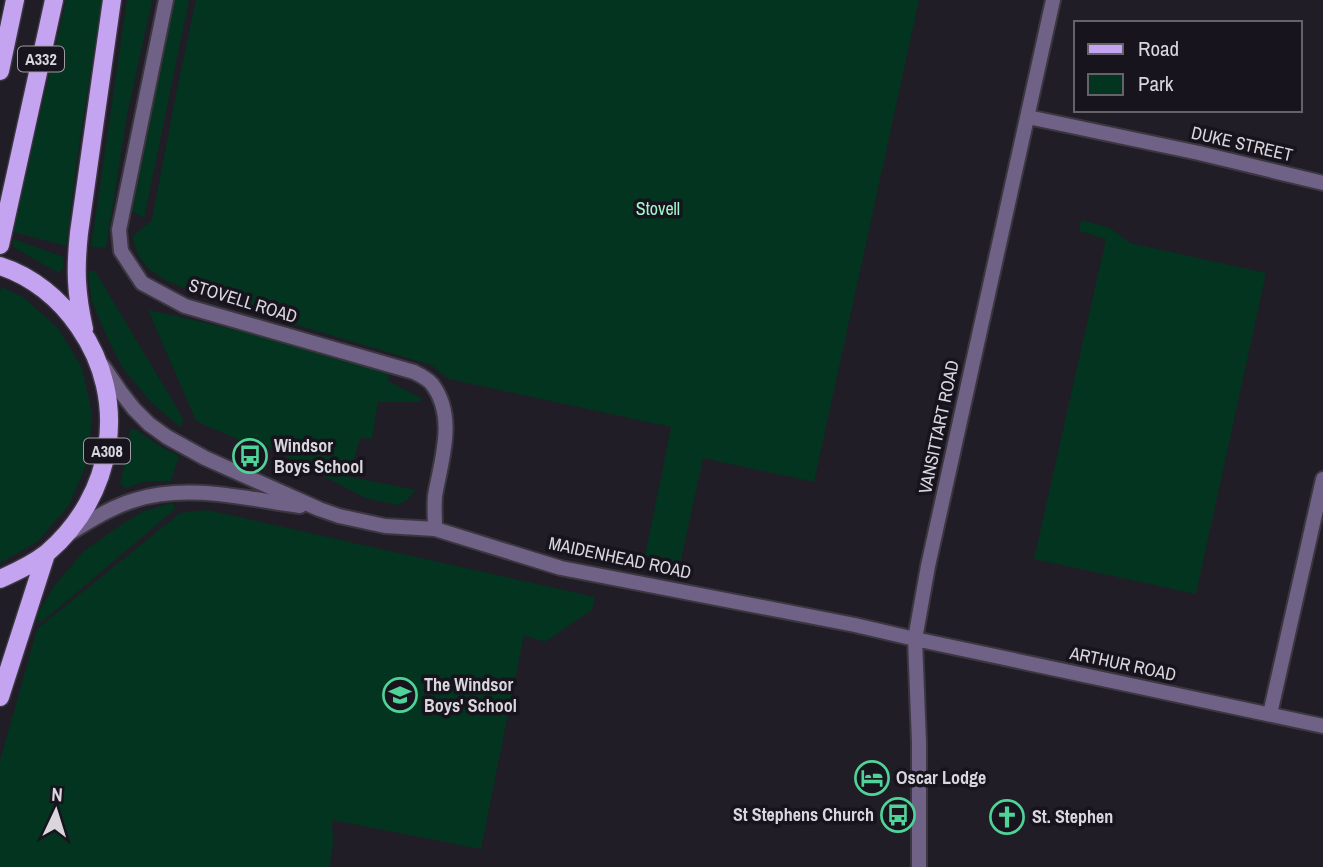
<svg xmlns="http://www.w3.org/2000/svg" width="1323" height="867" font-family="'Archivo Narrow',sans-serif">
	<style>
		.green { fill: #02341f }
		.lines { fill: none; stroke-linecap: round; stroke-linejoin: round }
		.minor-casing { stroke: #3b3740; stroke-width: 18 }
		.tertiary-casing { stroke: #3b3740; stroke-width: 18 }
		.primary-casing { stroke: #3b3740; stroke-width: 21 }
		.minor { stroke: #706186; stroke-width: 14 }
		.tertiary { stroke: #706186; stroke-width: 14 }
		.primary { stroke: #c4a3f0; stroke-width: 18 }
		.labels { text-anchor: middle; stroke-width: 7; stroke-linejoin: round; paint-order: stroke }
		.shield { fill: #18141d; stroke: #9f9ca3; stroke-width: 2 }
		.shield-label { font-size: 16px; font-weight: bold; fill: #d9d6dd }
		.street-label { font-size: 18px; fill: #d9d6dd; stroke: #18141d }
		.park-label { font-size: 18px; fill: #a1f7ca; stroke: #18141d }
		.poi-label { font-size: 18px; font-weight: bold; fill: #d9d6dd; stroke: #18141d; text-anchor: start }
	</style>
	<rect width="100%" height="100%" fill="#211d26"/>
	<!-- green -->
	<path class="green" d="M66 0H102L78 152 66 246 13 232Z
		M127 0H152L127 115 106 248 91 247Z
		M173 0H189L144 218 132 211Z
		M196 0H919L814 482 703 458 680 565 645 556 671 427 449 379 431 365 213 300 167 281 149 269 139 257 132 237 152 220 176 94Z
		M1081 220 1110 228 1130 243 1266 273 1196 594 1034 559 1106 239 1079 231Z
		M13 239 64 257 63 268 59 273 13 247Z
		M88 271H95L184 420 180 427 151 402 122 367 101 324 92 301Z
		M1 287 23 297 58 328 82 368 92 414 88 461 69 505 38 541 0 563V294Z
		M148 310C229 327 309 348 389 372L388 381 421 398V402H378L372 439 360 438 351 471 288 458 254 437 241 441 196 421Z
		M130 429 137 430 158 445 179 456 171 481H146L126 488 120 484 129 445Z
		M310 469 416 490 407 500 398 505 365 498Z
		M173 503 175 509 42 622 34 619 54 586 84 551 122 524 144 511Z
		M207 510 595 597 592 610 545 642 524 635 481 849 332 820 333 845 329 867H0V761L37 629 180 513Z"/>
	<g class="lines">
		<!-- minor casing -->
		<g class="minor-casing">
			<path id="minor" d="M166 0 119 230 121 251 142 283 185 306 414 372C420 375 428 379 432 384 457 417 441 460 435 496 434 507 435 518 435 529
				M1028 117 1199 153 1323 183
				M915 639 928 566 1053 0
				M1270 714 1323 479"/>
		</g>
		<!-- tertiary casing -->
		<g class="tertiary-casing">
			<path id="tertiary" d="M103 366 120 391 134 409 149 424 167 437 205 458 319 509 339 516 385 526 435 529 561 568 855 625 915 639 1323 726
				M68 534C90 521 111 507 135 500 188 483 247 499 300 506
				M915 639 919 743V867"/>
		</g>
		<!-- primary casing -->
		<g class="primary-casing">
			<path id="primary" d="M0 71 15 0
				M0 245 54 0
				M0 266C32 276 60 299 79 327 130 400 114 496 47 553 33 564 16 572 0 579
				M84 329C76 293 75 270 79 233L112 0
				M0 697 46 554"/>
		</g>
		<!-- minor -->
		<use href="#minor" class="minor"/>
		<!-- tertiary -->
		<use href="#tertiary" class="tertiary"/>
		<!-- primary -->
		<use href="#primary" class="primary"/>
	</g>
	<!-- icons -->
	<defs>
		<g id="bus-ring" transform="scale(1.75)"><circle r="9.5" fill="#18141d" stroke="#50d398" stroke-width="1.5"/><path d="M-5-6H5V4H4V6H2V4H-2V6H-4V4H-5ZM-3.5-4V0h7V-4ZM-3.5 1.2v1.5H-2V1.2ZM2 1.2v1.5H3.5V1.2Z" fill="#50d398"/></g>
		<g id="school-ring" transform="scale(1.75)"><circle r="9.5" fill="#18141d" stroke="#50d398" stroke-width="1.5"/><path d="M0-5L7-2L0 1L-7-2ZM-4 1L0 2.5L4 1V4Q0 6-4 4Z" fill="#50d398"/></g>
		<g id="hotel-ring" transform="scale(1.75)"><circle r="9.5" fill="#18141d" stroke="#50d398" stroke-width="1.5"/><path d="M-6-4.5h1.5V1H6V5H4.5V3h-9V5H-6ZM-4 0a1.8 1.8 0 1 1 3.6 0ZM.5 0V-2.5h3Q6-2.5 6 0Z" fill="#50d398"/></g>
		<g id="church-ring" transform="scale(1.75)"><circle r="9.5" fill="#18141d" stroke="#50d398" stroke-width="1.5"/><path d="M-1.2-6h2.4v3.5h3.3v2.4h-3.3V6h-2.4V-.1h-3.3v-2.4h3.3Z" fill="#50d398"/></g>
	</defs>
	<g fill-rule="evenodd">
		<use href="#bus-ring" x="250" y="456"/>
		<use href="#school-ring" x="400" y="695"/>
		<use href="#hotel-ring" x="872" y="778"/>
		<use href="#bus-ring" x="898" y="815"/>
		<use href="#church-ring" x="1007" y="817"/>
	</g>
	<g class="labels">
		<!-- shield labels -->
		<g class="shield">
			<rect x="18" y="46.5" width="46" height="25" rx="5"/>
			<rect x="84" y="438.5" width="46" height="25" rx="5"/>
		</g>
		<g class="shield-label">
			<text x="41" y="65">A332</text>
			<text x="107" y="457">A308</text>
		</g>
		<!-- street labels -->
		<g class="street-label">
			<text transform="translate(1242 144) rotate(13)" y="6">DUKE STREET</text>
			<text transform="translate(243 301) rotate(17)" y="6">STOVELL ROAD</text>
			<text transform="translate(939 427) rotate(-78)" y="6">VANSITTART ROAD</text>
			<text transform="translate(620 558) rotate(12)" y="6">MAIDENHEAD ROAD</text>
			<text transform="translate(1123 664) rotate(12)" y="6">ARTHUR ROAD</text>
		</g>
		<!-- park labels -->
		<g class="park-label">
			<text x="658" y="215">Stovell</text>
		</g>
		<!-- poi labels -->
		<g class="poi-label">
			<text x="274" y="452">Windsor<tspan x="274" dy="21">Boys School</tspan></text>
			<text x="424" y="691">The Windsor<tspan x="424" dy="21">Boys' School</tspan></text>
			<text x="896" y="784">Oscar Lodge</text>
			<text x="874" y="821" text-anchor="end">St Stephens Church</text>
			<text x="1032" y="823">St. Stephen</text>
		</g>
	</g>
	<!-- legend -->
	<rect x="1074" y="21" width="228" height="91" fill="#18141d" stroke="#65626a" stroke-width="2"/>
	<rect x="1088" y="44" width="35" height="10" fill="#c4a3f0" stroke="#65626a" stroke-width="2"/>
	<text x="1138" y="56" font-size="21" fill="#d9d6dd">Road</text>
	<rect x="1088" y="74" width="35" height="21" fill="#02341f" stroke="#65626a" stroke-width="2"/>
	<text x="1138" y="91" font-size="21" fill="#d9d6dd">Park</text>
	<!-- north arrow -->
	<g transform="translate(56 811) rotate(4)" stroke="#18141d" stroke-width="5" paint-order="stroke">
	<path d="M0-5L12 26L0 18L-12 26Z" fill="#d9d6dd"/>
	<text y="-10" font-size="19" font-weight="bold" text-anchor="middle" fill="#d9d6dd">N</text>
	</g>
</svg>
